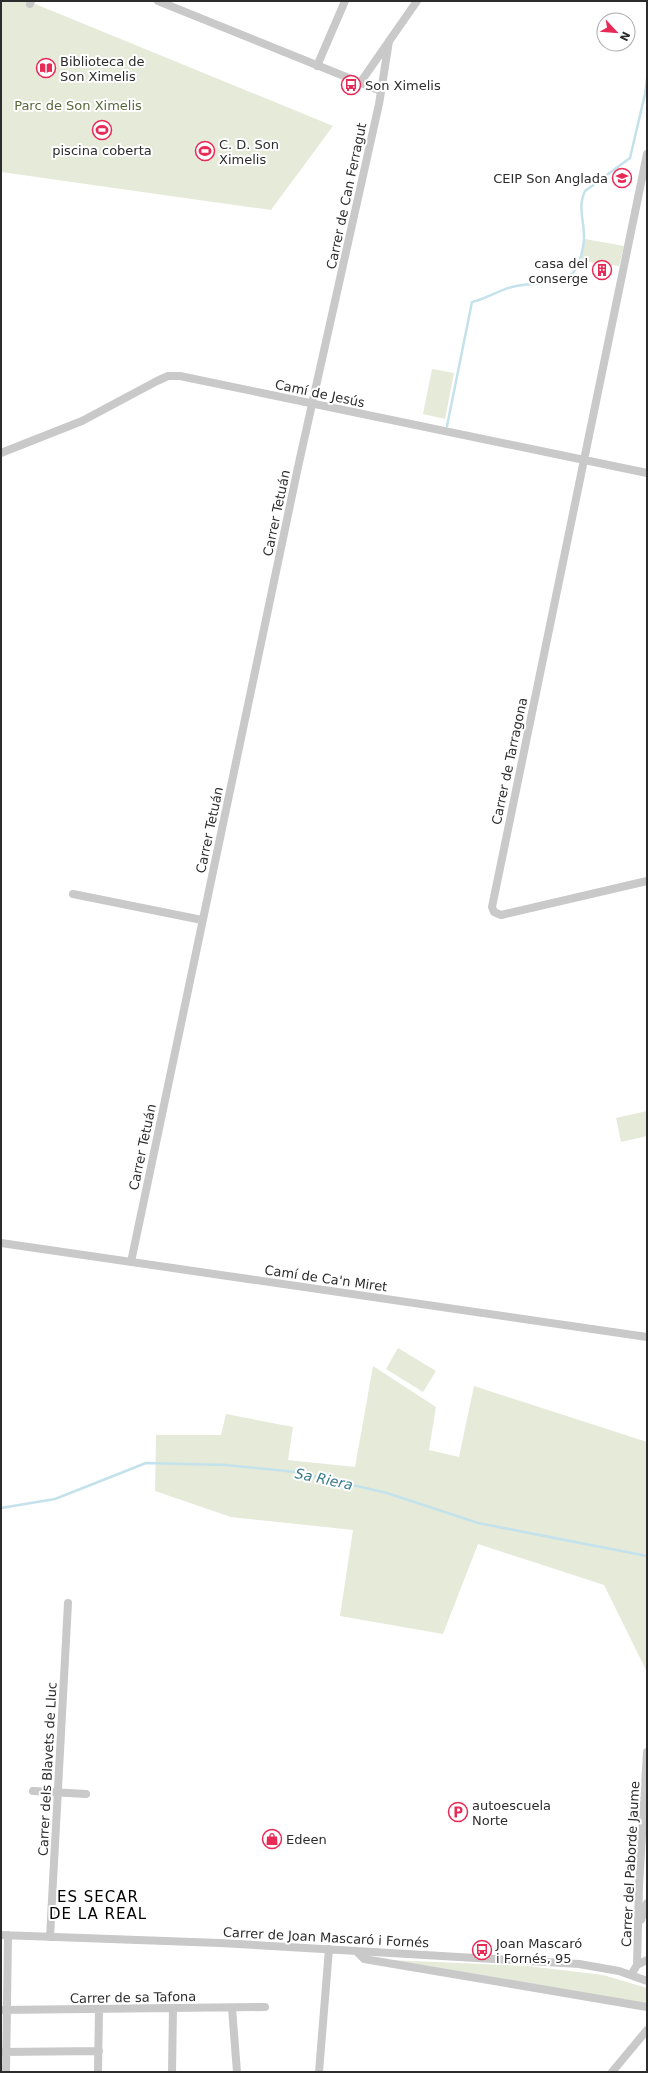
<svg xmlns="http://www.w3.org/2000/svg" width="648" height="2073" font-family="'DejaVu Sans',sans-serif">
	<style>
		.green { fill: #e5ead9 }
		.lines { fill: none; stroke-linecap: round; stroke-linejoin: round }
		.stream { stroke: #c4e2eb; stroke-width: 2.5 }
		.minor { stroke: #c9c9c9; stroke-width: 8 }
		.labels { text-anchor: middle; stroke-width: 4; stroke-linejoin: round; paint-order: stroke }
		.poi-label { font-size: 13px; fill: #2c2c2c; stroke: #fff; text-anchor: start }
		.park-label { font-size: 13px; fill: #566839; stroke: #fff }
		.street-label { font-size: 13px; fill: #2c2c2c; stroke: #fff }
		.water-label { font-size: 14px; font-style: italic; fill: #3a7b8e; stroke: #fff }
		.quarter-label { font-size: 15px; letter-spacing: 1px; fill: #000; stroke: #fff }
	</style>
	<rect width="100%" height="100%" fill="#fff"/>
	<!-- green -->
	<path class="green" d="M1 1H28L333 126 271 210 1 172Z
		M585 239 624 246 619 266 581 261Z
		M432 369 454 373 445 419 423 414Z
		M647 1111V1136L621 1142 616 1118Z
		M398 1348 436 1371 423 1392 386 1369Z
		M373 1366 436 1407 429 1450 459 1457 474 1386 647 1442V1672L604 1585 478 1544 443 1634 340 1616 353 1530 231 1517 155 1491 156 1435H221L226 1414 293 1427 288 1460 355 1467Z
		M390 1960 528 1966 603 1975 647 1988V2005Z"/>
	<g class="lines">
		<!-- stream -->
		<path class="stream" d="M447 426 472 302C484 300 499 290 512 287 550 277 578 296 584 240 585 223 577 207 585 191L630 158 645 94 647 79
			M1 1508 55 1499 146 1463 226 1465 296 1472 387 1493 478 1523 647 1556"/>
		<!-- minor -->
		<path class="minor" d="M158 1 381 91
			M30 4 31 1
			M317 66 345 1
			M360 83 417 1
			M647 154 492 907 494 912 501 915 647 881
			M1 453 82 421 157 381 168 376H180L647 473
			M73 894 202 920
			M1 1243 647 1337
			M131 1262 298 467 379 104 389 41
			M33 1791 86 1794
			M641 1920 647 1903
			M1 1935 220 1943 579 1964 619 1971 647 1981
			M50 1937 68 1603
			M356 1951 364 1959 647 2007
			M637 1965 647 1960
			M631 1975 637 1965 639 1886 647 1752
			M232 2008 237 2072
			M1 2010 265 2007
			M1 2052 99 2051
			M6 2072 8 1935
			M98 2072 99 2010
			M172 2072 173 2008
			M319 2072 329 1949
			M612 2072 647 2030"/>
	</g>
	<!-- icons -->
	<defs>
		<g id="library-ring" transform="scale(1)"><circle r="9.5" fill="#fff" stroke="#e72a56" stroke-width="1.5"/><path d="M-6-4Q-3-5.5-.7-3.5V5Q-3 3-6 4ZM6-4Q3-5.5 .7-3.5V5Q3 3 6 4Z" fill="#e72a56"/></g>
		<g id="bus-ring" transform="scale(1)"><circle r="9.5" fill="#fff" stroke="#e72a56" stroke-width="1.5"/><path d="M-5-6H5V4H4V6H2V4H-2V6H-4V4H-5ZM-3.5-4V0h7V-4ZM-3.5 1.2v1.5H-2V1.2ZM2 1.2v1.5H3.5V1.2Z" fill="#e72a56"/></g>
		<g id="stadium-ring" transform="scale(1)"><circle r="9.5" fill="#fff" stroke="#e72a56" stroke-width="1.5"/><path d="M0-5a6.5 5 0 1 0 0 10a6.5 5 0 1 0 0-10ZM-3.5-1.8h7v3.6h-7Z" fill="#e72a56"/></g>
		<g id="school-ring" transform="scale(1)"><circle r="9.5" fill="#fff" stroke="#e72a56" stroke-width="1.5"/><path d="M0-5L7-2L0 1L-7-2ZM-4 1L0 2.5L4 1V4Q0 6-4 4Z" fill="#e72a56"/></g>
		<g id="building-ring" transform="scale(1)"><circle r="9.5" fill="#fff" stroke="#e72a56" stroke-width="1.5"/><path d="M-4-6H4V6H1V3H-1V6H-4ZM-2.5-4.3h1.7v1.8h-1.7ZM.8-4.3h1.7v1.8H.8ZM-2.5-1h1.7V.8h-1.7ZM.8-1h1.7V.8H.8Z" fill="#e72a56"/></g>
		<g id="parking-ring" transform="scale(1)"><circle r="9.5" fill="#fff" stroke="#e72a56" stroke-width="1.5"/><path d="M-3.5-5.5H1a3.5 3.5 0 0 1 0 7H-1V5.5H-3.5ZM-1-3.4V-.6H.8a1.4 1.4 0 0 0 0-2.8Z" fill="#e72a56"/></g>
		<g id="shop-ring" transform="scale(1)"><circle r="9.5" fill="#fff" stroke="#e72a56" stroke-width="1.5"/><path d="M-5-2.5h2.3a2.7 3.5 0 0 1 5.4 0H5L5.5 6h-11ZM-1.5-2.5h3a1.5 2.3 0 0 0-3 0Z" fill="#e72a56"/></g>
	</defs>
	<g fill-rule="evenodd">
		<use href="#library-ring" x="46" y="68"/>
		<use href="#bus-ring" x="351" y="85"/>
		<use href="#stadium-ring" x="102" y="130"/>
		<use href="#stadium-ring" x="205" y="151"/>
		<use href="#school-ring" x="622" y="178"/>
		<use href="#building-ring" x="602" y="270"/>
		<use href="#parking-ring" x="458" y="1812"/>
		<use href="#shop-ring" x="272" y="1839"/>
		<use href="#bus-ring" x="482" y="1950"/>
	</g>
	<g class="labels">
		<!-- poi labels -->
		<g class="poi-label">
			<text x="60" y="66">Biblioteca de<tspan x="60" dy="15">Son Ximelis</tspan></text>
			<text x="365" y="90">Son Ximelis</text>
			<text x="219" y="149">C. D. Son<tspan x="219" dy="15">Ximelis</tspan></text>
			<text x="102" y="155" text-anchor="middle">piscina coberta</text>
			<text x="608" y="183" text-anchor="end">CEIP Son Anglada</text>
			<text x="588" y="268" text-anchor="end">casa del<tspan x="588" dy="15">conserge</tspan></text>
			<text x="472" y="1810">autoescuela<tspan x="472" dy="15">Norte</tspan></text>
			<text x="286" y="1844">Edeen</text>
			<text x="496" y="1948">Joan Mascaró<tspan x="496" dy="15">i Fornés, 95</tspan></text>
		</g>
		<!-- park labels -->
		<g class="park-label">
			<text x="78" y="110">Parc de Son Ximelis</text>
		</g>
		<!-- street labels -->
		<g class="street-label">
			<text transform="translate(346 196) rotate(-78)" y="5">Carrer de Can Ferragut</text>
			<text transform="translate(320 393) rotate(12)" y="5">Camí de Jesús</text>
			<text transform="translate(276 513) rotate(-78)" y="5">Carrer Tetuán</text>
			<text transform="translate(509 761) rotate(-78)" y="5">Carrer de Tarragona</text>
			<text transform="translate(209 830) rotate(-78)" y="5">Carrer Tetuán</text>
			<text transform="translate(142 1147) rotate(-78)" y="5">Carrer Tetuán</text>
			<text transform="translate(326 1278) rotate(8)" y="5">Camí de Ca'n Miret</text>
			<text transform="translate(47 1769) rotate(-87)" y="5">Carrer dels Blavets de Lluc</text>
			<text transform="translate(630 1864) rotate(-87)" y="5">Carrer del Paborde Jaume</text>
			<text transform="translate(326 1937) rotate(3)" y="5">Carrer de Joan Mascaró i Fornés</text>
			<text transform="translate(133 1997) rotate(-1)" y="5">Carrer de sa Tafona</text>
		</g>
		<!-- water labels -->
		<g class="water-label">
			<text transform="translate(324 1479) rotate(12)" y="5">Sa Riera</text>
		</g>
		<!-- quarter labels -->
		<g class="quarter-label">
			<text x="98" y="1902">ES SECAR<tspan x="98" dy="17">DE LA REAL</tspan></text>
		</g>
	</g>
	<!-- border -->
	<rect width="648" height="2073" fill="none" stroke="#2c2c2c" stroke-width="4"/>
	<!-- north arrow -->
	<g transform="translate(616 32) rotate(116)"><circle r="19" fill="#ffffff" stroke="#ababab"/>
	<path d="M0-3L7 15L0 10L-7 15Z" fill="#e72a56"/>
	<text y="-6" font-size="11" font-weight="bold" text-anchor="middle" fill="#2c2c2c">N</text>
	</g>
</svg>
